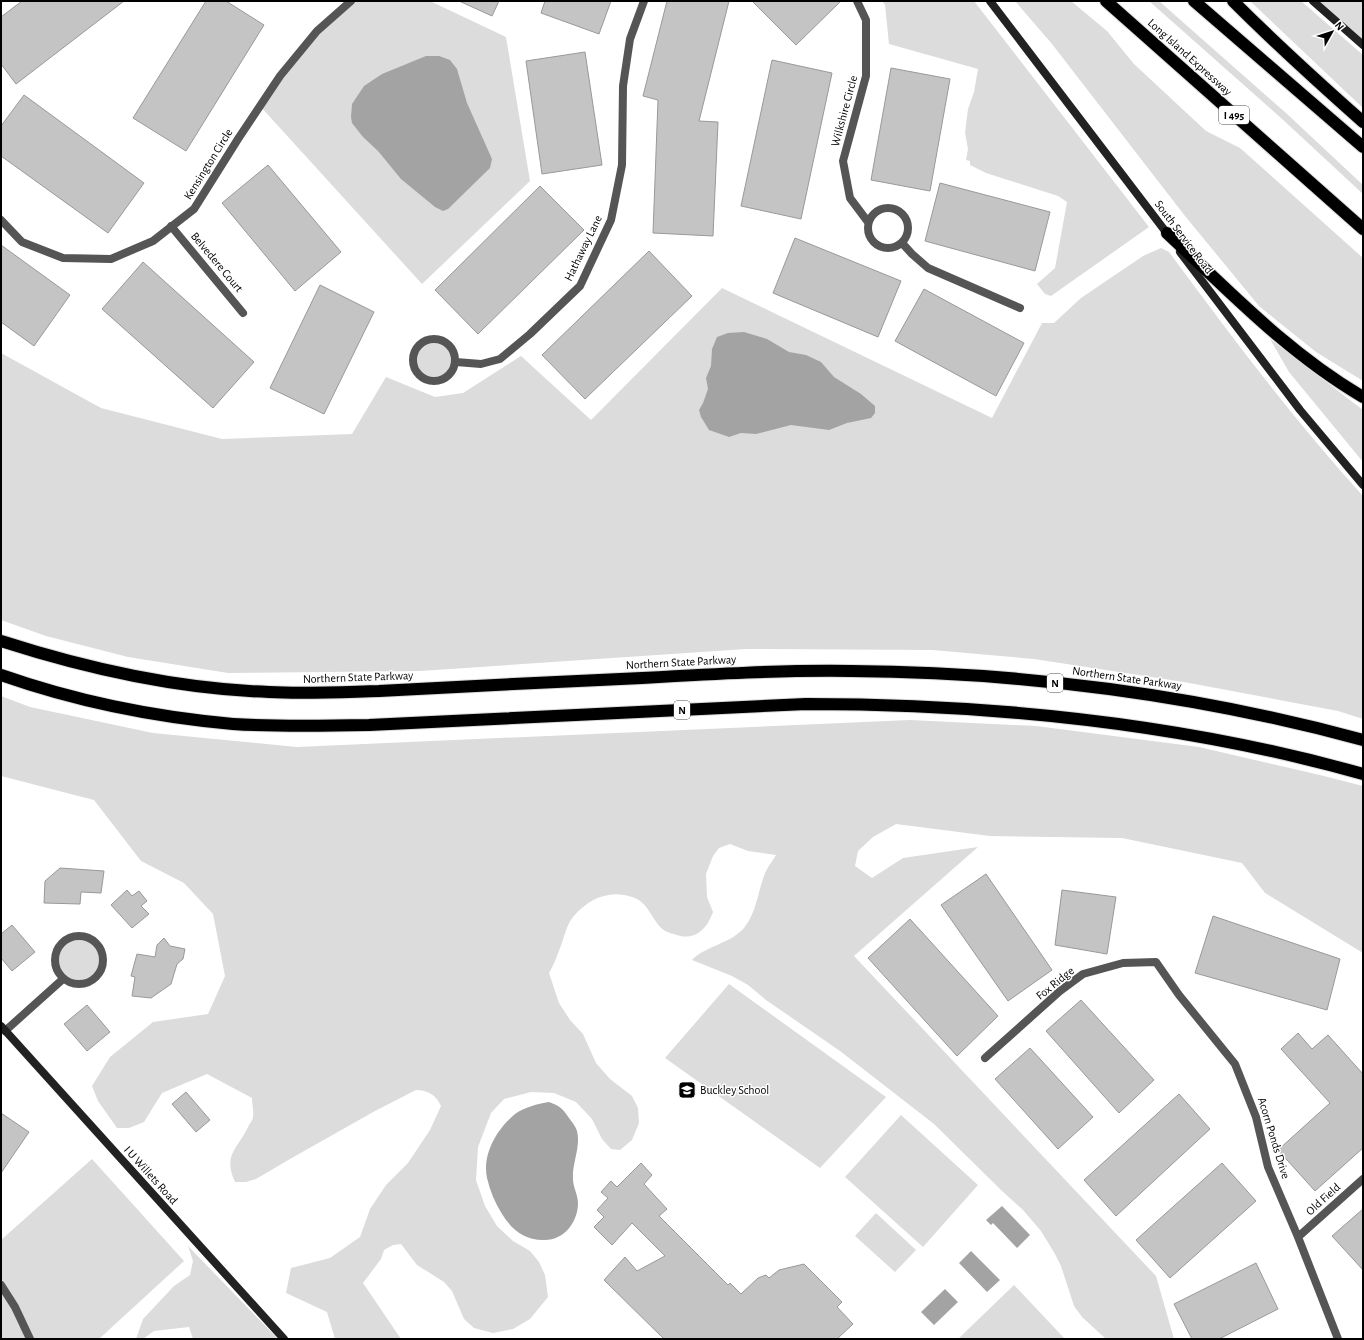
<svg xmlns="http://www.w3.org/2000/svg" width="1364" height="1340" font-family="'Alegreya Sans',sans-serif">
	<style>
		.green { fill: #dcdcdc }
		.water { fill: #a3a3a3 }
		.building { fill: #c4c4c4; stroke: #999 }
		.lines { fill: none; stroke-linecap: round; stroke-linejoin: round }
		.highway-casing { stroke: #dbdbdb; stroke-width: 14 }
		.street { stroke: #555; stroke-width: 8 }
		.secondary { stroke: #222; stroke-width: 8 }
		.highway { stroke: #000; stroke-width: 12 }
		.labels { text-anchor: middle; stroke-width: 3; stroke-linejoin: round; paint-order: stroke }
		.shield { fill: #fff; stroke: #4c4c4c; stroke-width: 1 }
		.shield-label { font-size: 11px; font-weight: bold; fill: #000 }
		.street-label { font-size: 12px; fill: #000; stroke: #fff }
		.poi-label { font-size: 12px; fill: #000; stroke: #fff; text-anchor: start }
	</style>
	<rect width="100%" height="100%" fill="#fff"/>
	<!-- green -->
	<path class="green" d="M351 1H430L506 37 530 181 422 284 260 106 317 31Z
		M882 1H974L1149 227 1051 296 1045 294 1037 284 1055 268 1067 202 1058 196 986 173 970 165V161L966 160 968 149 965 133 968 109 974 92 978 69 889 44 885 5Z
		M1015 1H1071L1107 31 1134 64 1206 131 1240 148 1363 258V381L1316 352 1259 306 1185 216 1052 44Z
		M1149 1H1159L1286 113 1363 185V194L1281 118Z
		M1250 1H1301L1363 55V108Z
		M1313 1H1363V45Z
		M1161 248 1169 252C1231 336 1293 419 1363 496V719L1338 711 1184 682 1034 659 932 650 746 649 420 671 228 673 128 657 46 636 1 620V353L101 408 222 439 352 434 386 377 435 397 463 393 521 356 591 420 722 288 992 418 1042 323H1054L1081 298 1143 256Z
		M413 360a21 21 0 1 1 42 0a21 21 0 1 1-42 0Z
		M1270 339 1363 410V462L1289 372Z
		M1 696 30 707 153 733 297 747 910 720 1036 726 1199 747 1320 775 1363 786V953L1265 893 1242 863 1122 838 990 836 896 824 873 837 858 851 855 866 872 878 903 858 978 847 854 956 1156 1276 1174 1339H1106L1082 1317 1074 1306 1061 1266 1055 1254 1041 1231 1023 1210 1001 1190 934 1124 840 1051 766 1000 748 985 732 976 692 960C707 945 730 944 744 928 757 912 758 889 766 871 769 865 773 860 776 855L748 851 730 844 719 848 713 856 706 874 707 897 713 912C707 929 695 941 677 935 674 934 669 933 665 931 654 924 651 909 640 901 638 899 635 898 632 897 609 889 588 899 573 917 566 925 563 942 559 951 556 959 553 966 549 973L559 1003 570 1020 583 1034 596 1063 610 1079 632 1096 638 1108 639 1123 632 1140 620 1150 611 1149 602 1139 592 1119 576 1102 554 1093 531 1092 504 1099 491 1113 478 1147 476 1180 485 1206 497 1226 513 1241 530 1251 539 1262 545 1275 548 1297 530 1319 513 1329 493 1333 474 1328 464 1319 452 1291 444 1282 417 1265 401 1244 393 1245 384 1250 381 1259 363 1283 401 1339H335L327 1312 286 1293 291 1268 330 1258 360 1237 370 1209 386 1185 408 1163 430 1130 441 1106C436 1095 428 1090 416 1090L375 1111 290 1159 256 1179 246 1182H235C222 1154 239 1148 249 1125 250 1123 253 1120 253 1117 254 1112 252 1104 252 1098L207 1074 162 1093 144 1122 129 1128H117L98 1101 92 1086 110 1057 153 1022 208 1014 225 976 213 914 184 883 141 861 94 800 1 776Z
		M55 960a24 24 0 1 1 48 0a24 24 0 1 1-48 0Z
		M729 984 886 1097 820 1168 665 1058Z
		M901 1115 978 1185 923 1247 845 1177Z
		M92 1159 184 1261 99 1339H1V1240Z
		M876 1213 916 1250 895 1272 855 1236Z
		M188 1246 278 1339H193L189 1327 154 1331 143 1339H136L143 1319 174 1286 190 1275 193 1261Z
		M1014 1285 1065 1339H958Z"/>
	<!-- water -->
	<path class="water" d="M426 56H439L450 60 457 69 467 103 492 159 490 168 448 209 443 211 435 207 401 179 378 151 363 137 352 123 351 117 352 104 364 86 382 74Z
		M744 332 767 339 789 352 806 355 821 362 834 377 861 394 875 406V413L871 418 847 423 829 430 791 425 756 434 741 433 729 437 709 430 701 417 699 410 703 403 708 389 706 378 711 366 712 349 717 337 728 333Z
		M549 1102C560 1106 562 1108 569 1118 572 1122 576 1127 577 1131 581 1147 572 1163 573 1179 573 1187 578 1195 578 1203 578 1222 564 1241 543 1240 524 1240 512 1230 502 1214 495 1203 490 1191 487 1178 482 1154 497 1129 515 1114 525 1107 537 1104 549 1102Z
		M1002 1206 1030 1235 1017 1248 993 1223 991 1225 986 1220Z
		M971 1251 1000 1280 987 1292 959 1263Z
		M945 1289 958 1302 934 1325 921 1312Z"/>
	<!-- building -->
	<path class="building" d="M22 1H124L16 84 1 64V17Z
		M206 1H226L264 25 186 151 133 118Z
		M459 1H499L492 16Z
		M545 1H611L599 34 541 13Z
		M667 1H729L699 121 718 122 713 236 653 233 658 100 643 96Z
		M752 1H841L796 45Z
		M585 52 602 165 542 174 526 61Z
		M772 60 832 73 801 219 741 206Z
		M891 68 950 79 930 191 871 180Z
		M24 95 144 183 108 233 1 156V126Z
		M268 165 341 252 295 291 222 203Z
		M940 183 1050 212 1035 271 925 241Z
		M540 186 584 230 478 334 435 290Z
		M795 238 901 281 878 337 773 293Z
		M1 245 70 295 34 346 1 322Z
		M649 251 692 296 585 399 542 355Z
		M143 262 254 362 213 408 102 309Z
		M320 285 374 312 324 414 270 388Z
		M924 289 1024 343 996 396 895 341Z
		M60 868 104 871 101 893 81 892 80 904 44 903 45 881Z
		M986 874 1052 970 1008 1001 941 905Z
		M127 890 132 896 139 891 147 901 141 906 149 914 132 928 111 905Z
		M1062 890 1116 897 1107 954 1055 945Z
		M1213 916 1340 959 1327 1010 1195 973Z
		M910 919 998 1016 957 1056 868 958Z
		M12 925 35 952 12 971 1 958V934Z
		M164 938 170 946 185 949 183 959 177 964 171 984 151 998 132 996 135 977 131 976 137 954 155 957 157 945Z
		M1081 1000 1154 1080 1119 1113 1046 1031Z
		M87 1005 110 1032 87 1051 64 1024Z
		M1298 1033 1312 1049 1328 1035 1363 1074V1148L1315 1191 1278 1150 1330 1103 1281 1049Z
		M1030 1048 1093 1117 1058 1149 995 1079Z
		M186 1092 210 1120 196 1132 172 1104Z
		M1179 1094 1210 1129 1116 1216 1084 1180Z
		M1 1113 29 1132 1 1173Z
		M641 1163 652 1175 644 1184 667 1209 659 1216 728 1285 730 1283 741 1294 758 1278 766 1275 769 1278 779 1270 804 1264 842 1302 837 1307 853 1324 837 1339H664L604 1280 625 1257 637 1271 665 1256 632 1223 612 1245 594 1227 604 1217 597 1210 608 1198 601 1192 611 1181 617 1187Z
		M1222 1163 1256 1201 1170 1278 1136 1240Z
		M1363 1209V1270L1332 1236Z
		M1256 1263 1278 1309 1219 1339H1192L1174 1304Z"/>
	<g class="lines">
		<!-- highway casing -->
		<g class="highway-casing">
			<path id="highway" d="M1106 1 1363 229
				M1194 1 1363 147
				M1233 1C1275 43 1319 83 1363 122
				M1167 233C1229 291 1289 354 1363 397
				M1 641C88 669 177 689 269 692 306 694 342 692 379 691 467 686 554 682 642 678 712 674 782 670 851 671 1022 672 1198 695 1363 740
				M1 675C75 701 154 717 233 724 278 727 324 726 369 725L806 704C993 704 1182 723 1363 774"/>
		</g>
		<!-- street -->
		<path class="street" d="M857 1 866 20V76L843 161 850 198 868 222
			M868 228a20 20 0 1 1 40 0a20 20 0 1 1-40 0Z
			M1 220 22 242 63 258 111 259 153 241 194 209 238 139 280 76 317 31 351 1
			M171 226 243 313
			M902 243 912 254 928 268 1020 308
			M413 360a21 21 0 1 1 42 0a21 21 0 1 1-42 0Z
			M456 362 481 364 500 359 530 334 580 286 611 220 622 165 623 86 630 39 644 1
			M55 960a24 24 0 1 1 48 0a24 24 0 1 1-48 0Z
			M5 1031 63 979
			M985 1058 1060 991 1083 974 1123 963 1156 962 1179 995 1235 1064 1256 1117 1268 1167 1298 1237 1338 1339
			M1298 1237 1363 1179
			M1 1285 15 1307 30 1339"/>
		<!-- secondary -->
		<path class="secondary" d="M990 1 1169 236
			M1313 1 1363 45
			M1180 252 1300 410 1363 485
			M1 1026 284 1339"/>
		<!-- highway -->
		<use href="#highway" class="highway"/>
	</g>
	<!-- icons -->
	<defs>
		<g id="school-square" transform="scale(0.9)"><rect x="-9" y="-9" width="18" height="18" rx="4" fill="#000" stroke="#fff"/><path d="M0-5L7-2L0 1L-7-2ZM-4 1L0 2.5L4 1V4Q0 6-4 4Z" fill="#fff"/></g>
	</defs>
	<g fill-rule="evenodd">
		<use href="#school-square" x="687" y="1090"/>
	</g>
	<g class="labels">
		<!-- shield labels -->
		<g class="shield">
			<rect x="1219" y="106" width="30" height="18" rx="3"/>
			<rect x="1047" y="674" width="16" height="18" rx="3"/>
			<rect x="674" y="701" width="16" height="18" rx="3"/>
		</g>
		<g class="shield-label">
			<text x="1234" y="119">I 495</text>
			<text x="1055" y="687">N</text>
			<text x="682" y="714">N</text>
		</g>
		<!-- street labels -->
		<g class="street-label">
			<text transform="translate(1190 57) rotate(42)" y="4">Long Island Expressway</text>
			<text transform="translate(844 111) rotate(-75)" y="4">Wilkshire Circle</text>
			<text transform="translate(208 164) rotate(-58)" y="4">Kensington Circle</text>
			<text transform="translate(1184 237) rotate(53)" y="4">South Service Road</text>
			<text transform="translate(583 248) rotate(-64)" y="4">Hathaway Lane</text>
			<text transform="translate(217 262) rotate(50)" y="4">Belvedere Court</text>
			<text transform="translate(681 662) rotate(-3)" y="4">Northern State Parkway</text>
			<text transform="translate(358 677) rotate(-2)" y="4">Northern State Parkway</text>
			<text transform="translate(1127 678) rotate(8)" y="4">Northern State Parkway</text>
			<text transform="translate(1055 983) rotate(-39)" y="4">Fox Ridge</text>
			<text transform="translate(1274 1138) rotate(73)" y="4">Acorn Ponds Drive</text>
			<text transform="translate(151 1175) rotate(48)" y="4">I U Willets Road</text>
			<text transform="translate(1323 1199) rotate(-42)" y="4">Old Field</text>
		</g>
		<!-- poi labels -->
		<g class="poi-label">
			<text x="700" y="1094">Buckley School</text>
		</g>
	</g>
	<!-- border -->
	<rect width="1364" height="1340" fill="none" stroke="#000000" stroke-width="4"/>
	<!-- north arrow -->
	<g transform="translate(1332 32) rotate(51)" stroke="#ffffff" stroke-width="3" paint-order="stroke">
	<path d="M0-3L7 15L0 10L-7 15Z" fill="#000000"/>
	<text y="-6" font-size="11" font-weight="bold" text-anchor="middle" fill="#000000">N</text>
	</g>
</svg>
